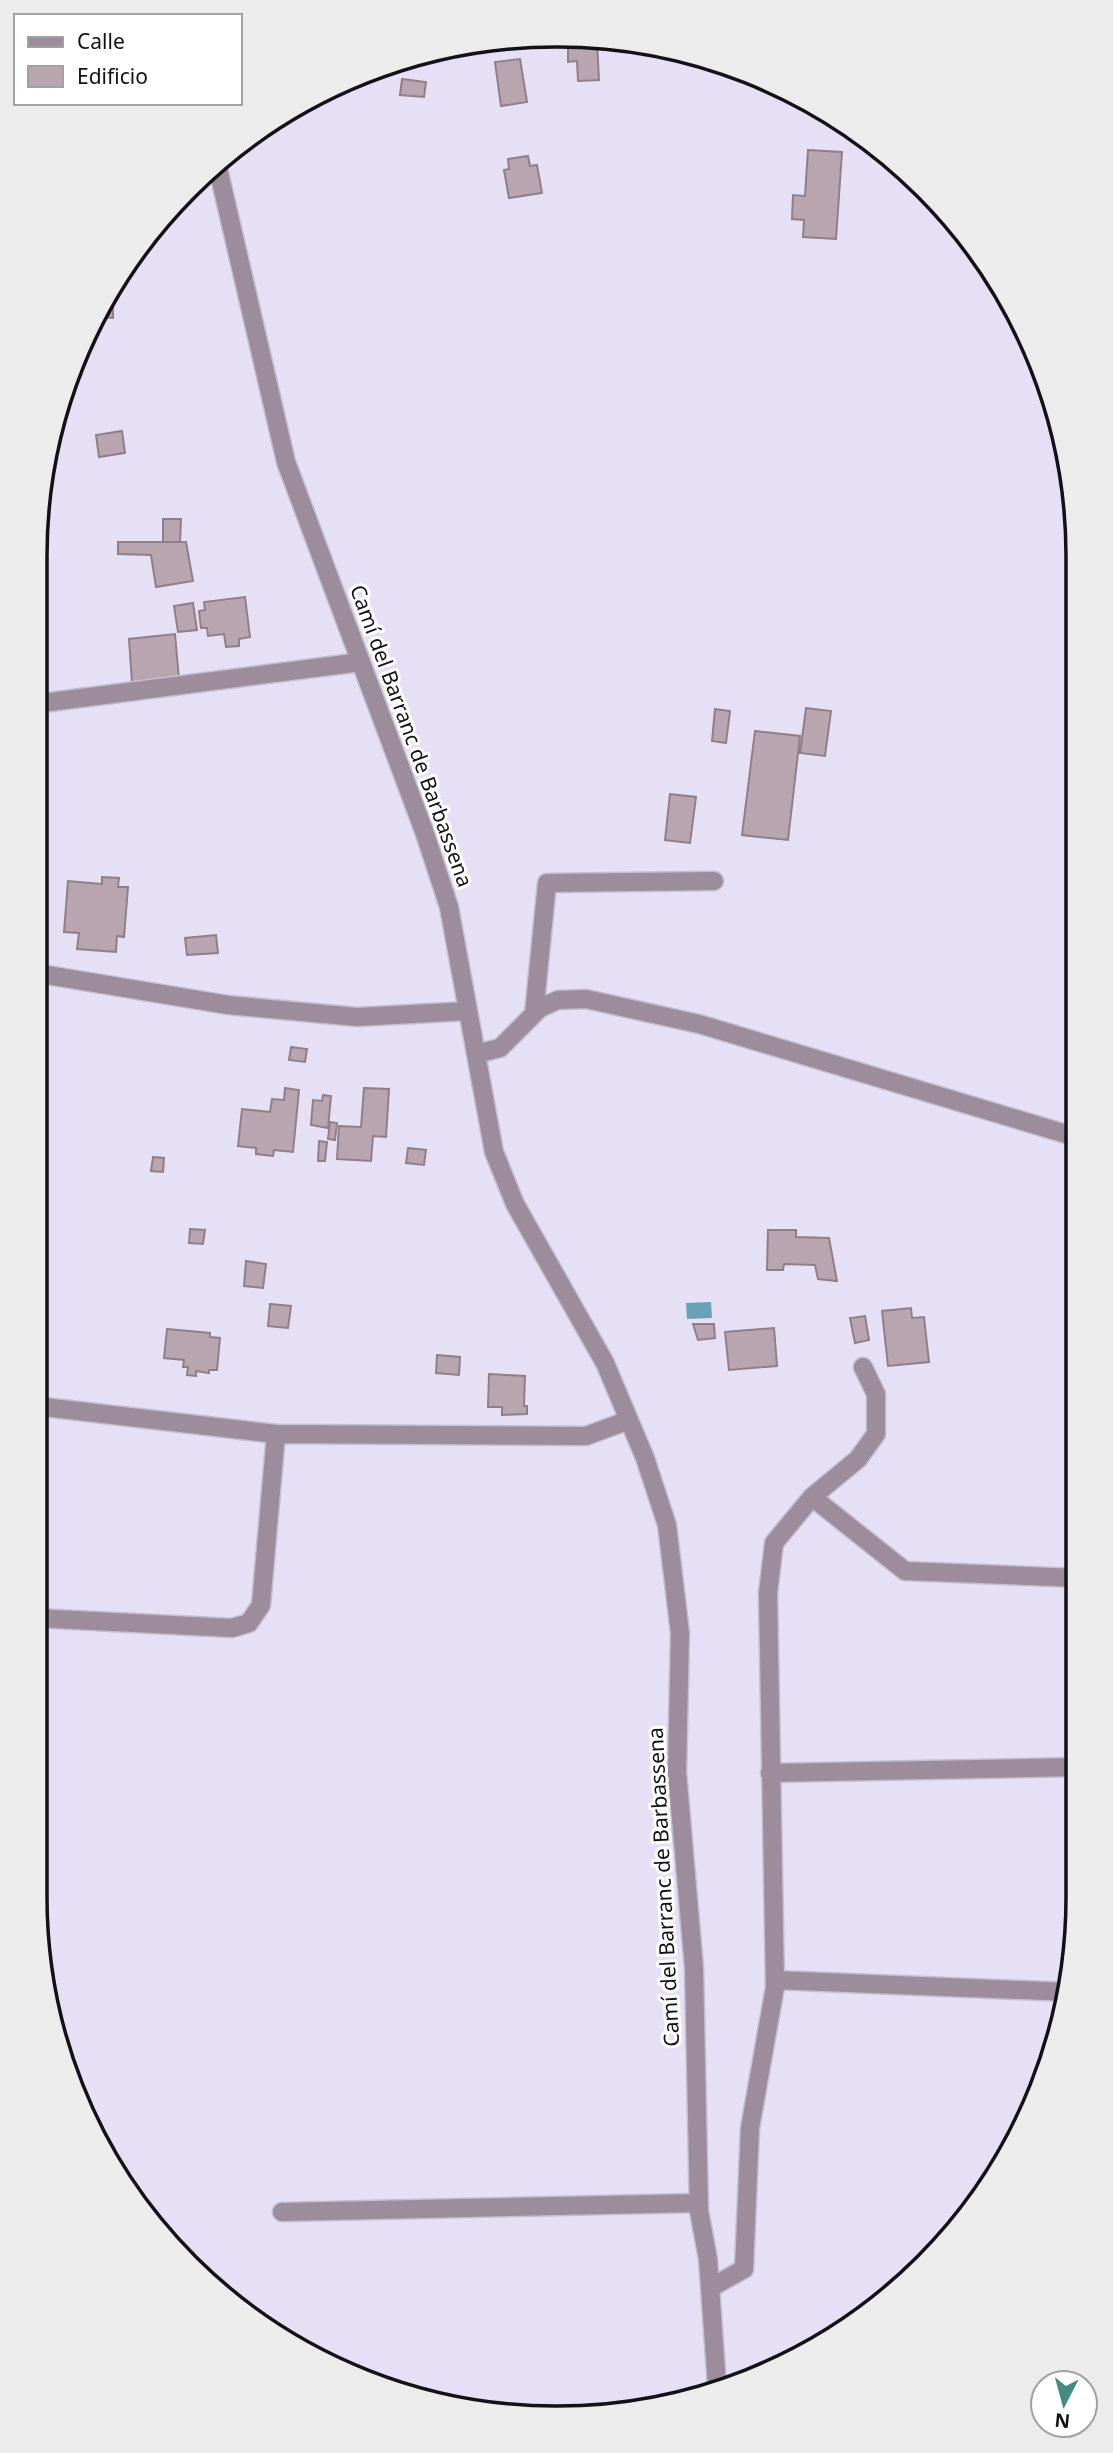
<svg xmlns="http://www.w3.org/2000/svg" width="1113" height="2453" font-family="'Noto Sans',sans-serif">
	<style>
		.water { fill: #69a2b8 }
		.building { fill: #b9a5af; stroke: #917e87; stroke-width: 2 }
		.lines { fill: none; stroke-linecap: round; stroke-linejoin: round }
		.minor-casing { stroke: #c3bfd1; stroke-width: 21 }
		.minor { stroke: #9c8c9c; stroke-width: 18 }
		.labels { text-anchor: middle; stroke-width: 6; stroke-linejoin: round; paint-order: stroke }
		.street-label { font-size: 21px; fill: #131117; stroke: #fff }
		.rim { fill: none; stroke: #131117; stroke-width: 3.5 }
	</style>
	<rect width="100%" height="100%" fill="#e5e0f5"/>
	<!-- water -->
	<path class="water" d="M711 1302 712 1318 687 1319 686 1303Z"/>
	<!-- building -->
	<path class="building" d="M597 41 599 80 578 81 577 61 568 62V43Z
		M520 59 527 102 501 106 495 62Z
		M352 77 353 87 327 91Z
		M402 79 426 82 424 97 400 95Z
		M808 150 842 152 836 239 803 237 804 220 792 219 793 195 805 196Z
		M528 156 530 166 537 165 542 193 509 198 504 170 509 169 508 159Z
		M102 307H113V318L99 317Z
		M122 431 125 453 99 457 96 435Z
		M163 519H181L180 542H163Z
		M118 542H186L193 581 156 587 151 555 118 554Z
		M245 597 250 637 239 639V646L226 647 224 634 208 636 207 628H201L199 611 205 610 204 602Z
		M193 603 197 630 178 632 174 606Z
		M175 634 179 679 132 683 129 639Z
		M806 708 831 711 825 756 800 753Z
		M715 709 730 711 726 743 712 741Z
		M755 731 800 736 788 840 742 835Z
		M670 794 696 797 690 843 665 840Z
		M102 877 119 878 118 887H128L124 937 117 936 116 952 77 949 79 933 64 932 68 881 102 884Z
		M216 935 218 953 187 955 185 938Z
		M291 1047 307 1049 305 1062 289 1060Z
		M285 1088 299 1090 293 1152 274 1150 273 1156 256 1154V1148L238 1146 242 1109 270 1112 272 1099 284 1100Z
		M364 1088 389 1089 386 1137 373 1136 371 1161 337 1159 339 1126 361 1127Z
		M323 1095 331 1096 328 1128 311 1125 313 1100 322 1101Z
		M330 1122 337 1123 335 1140 328 1139Z
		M319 1141 327 1142 325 1161H318Z
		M408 1148 426 1150 424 1165 406 1163Z
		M153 1157 164 1158 163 1172 151 1171Z
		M190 1229 205 1230 203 1244 189 1243Z
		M768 1230H796V1237L829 1238 837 1281 818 1279 815 1265 784 1264 783 1270H767Z
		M246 1261 266 1264 263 1288 244 1286Z
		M270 1304 291 1306 288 1328 268 1326Z
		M911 1308 912 1318 924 1317 929 1362 888 1366 882 1311Z
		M865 1316 869 1340 855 1343 850 1318Z
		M693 1324H714L715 1338 698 1340Z
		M774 1328 777 1366 729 1370 725 1332Z
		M167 1329 210 1333V1337L220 1338 217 1370H209V1373L196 1371V1376L187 1375 188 1367H183L184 1360 164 1358Z
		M437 1355 460 1357 459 1375 436 1373Z
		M489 1374 525 1376 524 1406H527V1414L502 1415V1407H488Z"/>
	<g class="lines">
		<!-- minor casing -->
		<g class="minor-casing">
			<path id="minor" d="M217 164 286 462 424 831 449 907 494 1152 515 1204 605 1363 645 1458 667 1525 680 1633 677 1772 694 1968 699 2211 708 2259 717 2386
				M42 703 361 662
				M35 973 228 1005 357 1017 468 1011
				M534 1014 547 883 714 881
				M476 1054 500 1048 540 1008 558 1000 586 999 699 1024 1076 1137
				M276 1434 586 1436 629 1420
				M812 1497 905 1571 1077 1578
				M35 1618 232 1628 249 1623 261 1605 276 1434 35 1406
				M770 1773 1078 1767
				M775 1980 1069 1992
				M282 2212 699 2203
				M710 2288 744 2269 750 2128 775 1987 768 1593 774 1543 812 1497 858 1459 876 1434V1394L863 1367"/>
		</g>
		<!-- minor -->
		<use href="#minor" class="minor"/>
	</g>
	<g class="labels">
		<!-- street labels -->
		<g class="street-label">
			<text transform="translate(411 736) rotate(70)" y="7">Camí del Barranc de Barbassena</text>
			<text transform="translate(664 1887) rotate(-93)" y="7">Camí del Barranc de Barbassena</text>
		</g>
	</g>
	<!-- crop -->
	<path d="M0 0H1113V2453H0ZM556 47H557A509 509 0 0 1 1066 556V1897A509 509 0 0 1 557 2406H556A509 509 0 0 1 47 1897V556A509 509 0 0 1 556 47Z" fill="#ececec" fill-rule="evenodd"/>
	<path class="rim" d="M556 47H557A509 509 0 0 1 1066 556V1897A509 509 0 0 1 557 2406H556A509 509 0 0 1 47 1897V556A509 509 0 0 1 556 47Z"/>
	<!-- legend -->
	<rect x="14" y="14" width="228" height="91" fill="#ffffff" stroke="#a1a0a2" stroke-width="2"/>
	<rect x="28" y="37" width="35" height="10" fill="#9c8c9c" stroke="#a1a0a2" stroke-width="2"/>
	<text x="77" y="49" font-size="21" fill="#131117">Calle</text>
	<rect x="28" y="66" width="35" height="21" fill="#b9a5af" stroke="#a1a0a2" stroke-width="2"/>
	<text x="77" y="84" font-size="21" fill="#131117">Edificio</text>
	<!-- north arrow -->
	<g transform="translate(1064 2404) rotate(186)"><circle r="33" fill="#ffffff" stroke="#a1a0a2" stroke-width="2"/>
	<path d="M0-5L12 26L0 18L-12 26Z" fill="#468b81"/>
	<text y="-10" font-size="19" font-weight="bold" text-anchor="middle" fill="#131117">N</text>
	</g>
</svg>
